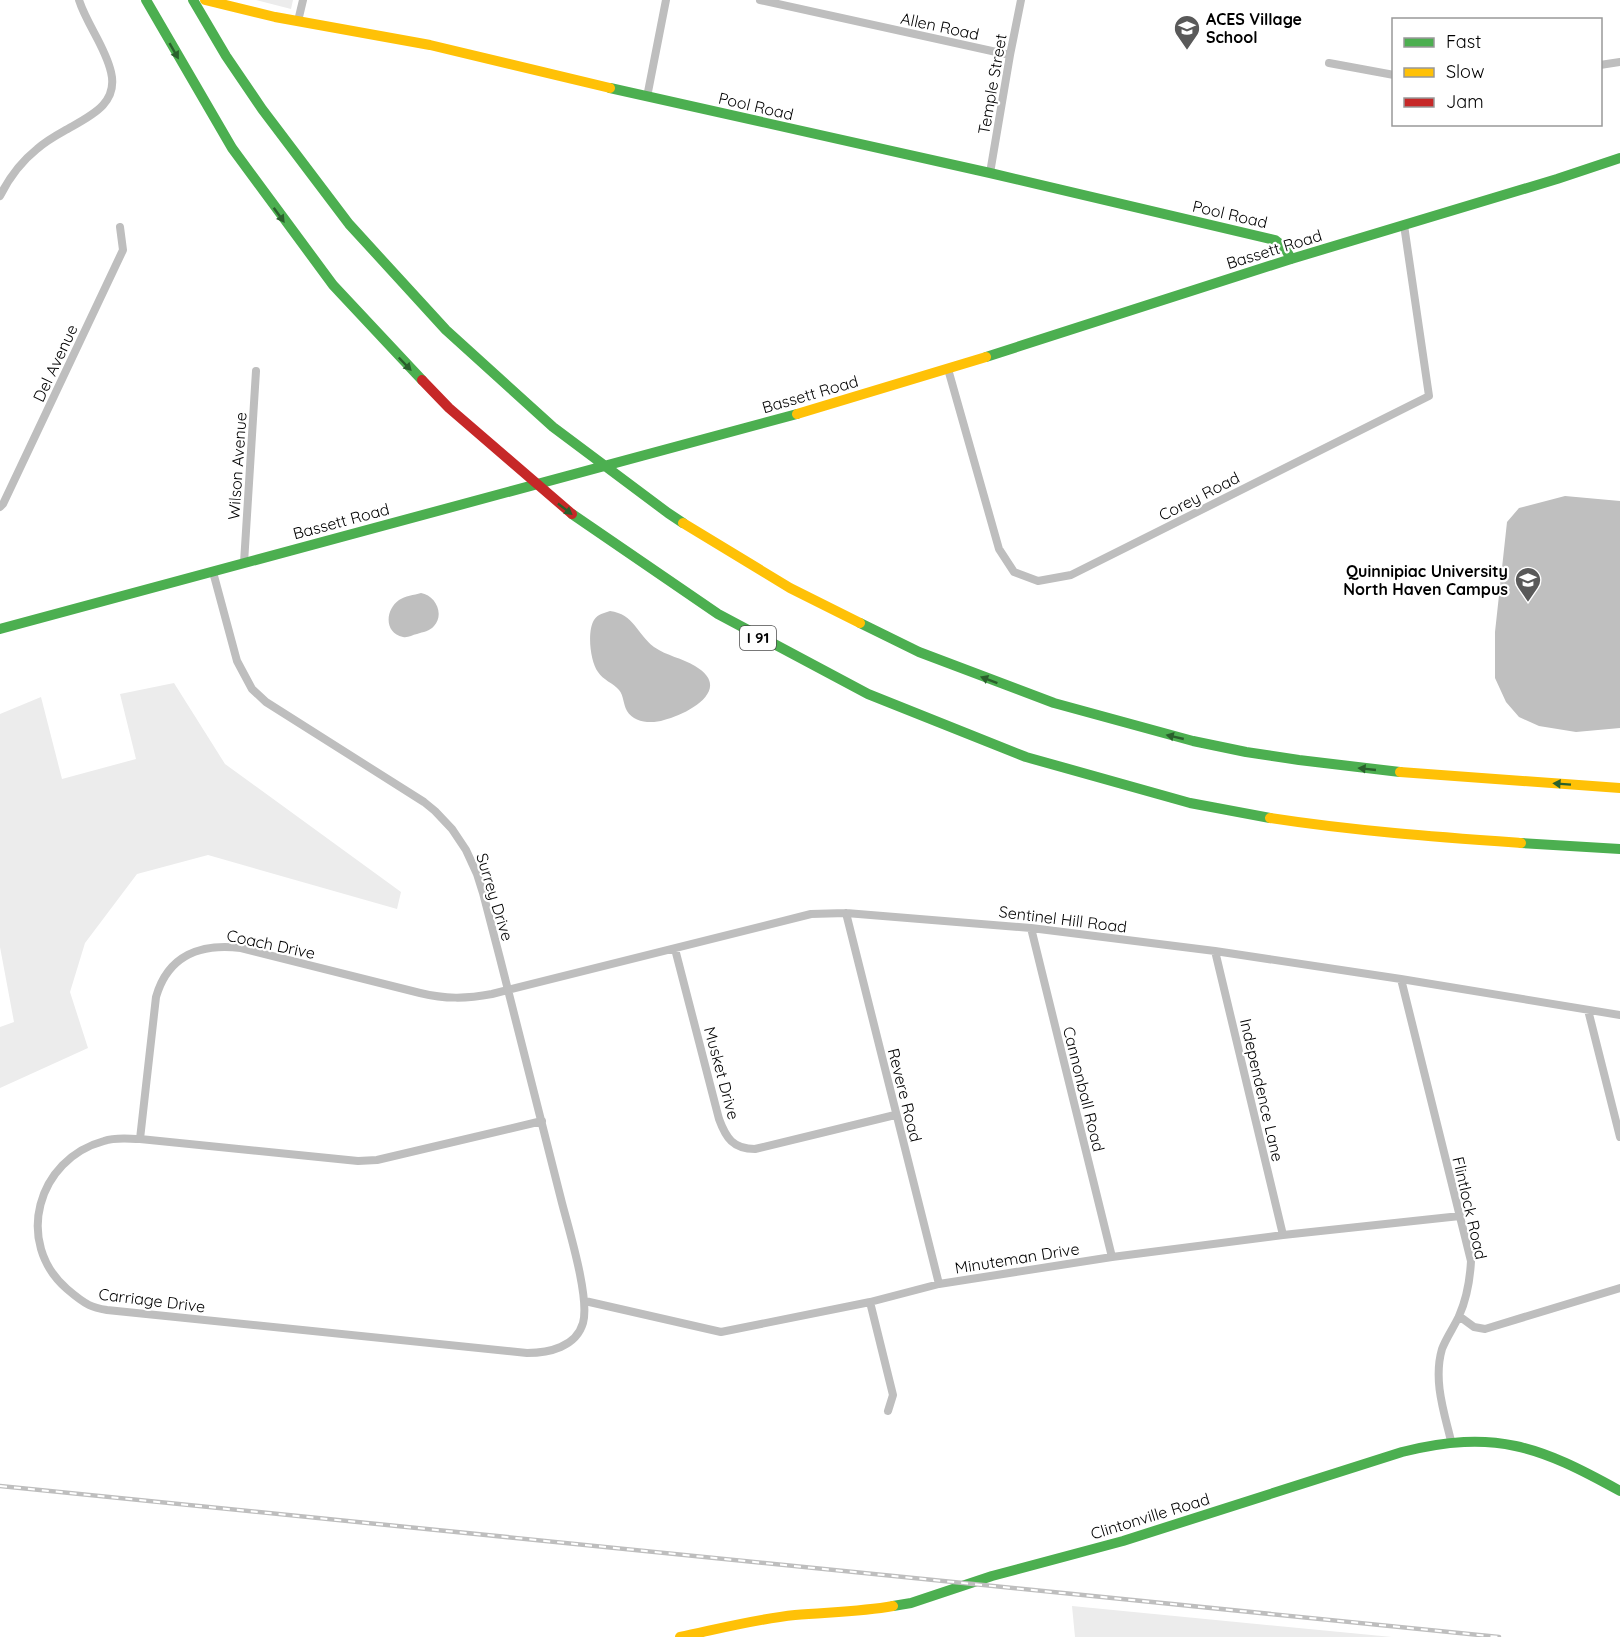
<svg xmlns="http://www.w3.org/2000/svg" width="1620" height="1637" font-family="Quicksand,sans-serif">
	<style>
		.green { fill: #ececec }
		.water { fill: #bfbfbf }
		.lines { fill: none; stroke-linecap: round; stroke-linejoin: round }
		.street { stroke: #bebebe; stroke-width: 8 }
		.fast { stroke: #4caf50; stroke-width: 10 }
		.slow { stroke: #ffc107; stroke-width: 10 }
		.jam { stroke: #c62828; stroke-width: 10 }
		.rail-casing { stroke: #bebebe; stroke-width: 4.5 }
		.rail { stroke: #fff; stroke-width: 2; stroke-dasharray: 7; stroke-linecap: butt }
		.oneway { fill: #2a602c }
		.labels { text-anchor: middle; stroke-width: 4.5; stroke-linejoin: round; paint-order: stroke }
		.shield { fill: #fff; stroke: #4c4c4c; stroke-width: 1.5 }
		.shield-label { font-size: 15px; font-weight: bold; fill: #000 }
		.poi-label { font-size: 16px; font-weight: bold; fill: #000; stroke: #fff; text-anchor: start }
		.street-label { font-size: 16px; fill: #000; stroke: #fff }
	</style>
	<rect width="100%" height="100%" fill="#fff"/>
	<!-- green -->
	<path class="green" d="M256 0H293L291 9Z
		M174 683 225 764 401 892 397 909 208 855 137 874 85 943 70 992 88 1048 0 1088V1027L14 1022 0 947V714L41 697 62 779 136 759 120 694Z
		M1072 1606 1392 1637H1075Z"/>
	<!-- water -->
	<path class="water" d="M1565 496 1620 501V728L1576 732 1539 726 1519 717 1506 702 1495 678V632L1507 522 1519 508Z
		M421 593C435 595 445 614 434 626 430 631 423 632 417 634 412 635 408 638 403 637 384 633 385 610 399 600 405 596 414 595 421 593Z
		M610 611C634 614 637 634 654 647 667 656 682 658 695 666 734 689 688 714 664 720 652 724 634 723 627 711 623 704 624 696 619 690 613 683 603 680 598 672 590 661 587 631 594 620 598 614 604 613 610 611Z"/>
	<g class="lines">
		<!-- street -->
		<path class="street" d="M760 0 1010 55
			M298 21 303 0
			M1329 63 1394 75
			M1600 65 1620 62
			M647 97 666 0
			M990 173 1010 55 1021 0
			M0 196C9 178 22 161 37 149 45 142 55 136 64 131 88 117 119 105 111 72 105 46 87 25 79 0
			M948 369 999 549 1014 572 1038 581 1071 575 1429 396 1404 225
			M0 507 3 504 123 250 120 227
			M244 563 256 371
			M213 572 237 661 252 689 266 702 424 802 435 811 452 829 466 850 477 874 483 893C510 996 536 1099 562 1203 569 1230 590 1298 583 1323 576 1347 549 1353 527 1353L107 1310C101 1309 95 1308 89 1305 81 1301 74 1295 67 1289 14 1243 37 1159 104 1141 116 1137 128 1139 140 1139L358 1161 377 1160 542 1121
			M846 913 939 1284
			M1031 928 1112 1257
			M675 949 719 1119C726 1138 733 1149 755 1149L895 1115
			M1215 951 1283 1235
			M1401 979 1471 1261C1470 1280 1467 1298 1459 1316 1454 1327 1446 1338 1442 1349 1433 1380 1444 1412 1451 1441
			M1588 1010 1620 1137
			M140 1139 156 997C168 955 201 943 241 948L420 993C445 999 466 999 492 994L811 914 846 913 1031 928 1215 951 1401 979 1620 1015
			M585 1301 721 1332 870 1302 939 1284 1112 1257 1283 1235 1460 1216
			M870 1302 893 1395 888 1411
			M1459 1316 1474 1327 1485 1329 1620 1288"/>
		<!-- fast -->
		<path class="fast" d="M146 0 232 148 333 285 422 380
			M193 0 226 56 262 109 349 224 446 330 553 427 668 513 683 523
			M610 88 990 173 1275 240 1285 248 1291 259
			M986 357 1291 259 1557 179 1620 158
			M572 514 718 614 868 694 1026 757 1190 803 1270 818
			M860 623 919 652 1054 703 1193 741 1246 752 1299 760 1400 772
			M0 629 797 414
			M1521 843 1620 849
			M893 1606 911 1603 992 1576 1123 1541 1402 1452C1495 1429 1539 1446 1620 1491"/>
		<!-- slow -->
		<path class="slow" d="M205 0 275 17 430 45 610 88
			M797 414 986 357
			M683 523 790 588 860 623
			M1400 772 1620 788
			M1270 818C1354 831 1438 837 1521 843
			M680 1637C718 1629 756 1619 795 1615 827 1612 860 1612 893 1606"/>
		<!-- jam -->
		<path class="jam" d="M422 380 449 408 572 514"/>
		<!-- rail casing -->
		<g class="rail-casing">
			<path id="rail" d="M0 1486 1499 1637"/>
		</g>
		<!-- rail -->
		<use href="#rail" class="rail"/>
	</g>
	<!-- one-way arrows -->
	<defs><path id="oneway-solid" d="M-6-.8H1V-3.2L6.5 0L1 3.2V.8H-6Z" transform="scale(1.5)"/></defs>
	<g class="oneway">
		<use href="#oneway-solid" transform="translate(174 51) rotate(60)"/>
		<use href="#oneway-solid" transform="translate(279 215) rotate(54)"/>
		<use href="#oneway-solid" transform="translate(405 364) rotate(46)"/>
		<use href="#oneway-solid" transform="translate(565 509) rotate(38)"/>
		<use href="#oneway-solid" transform="translate(989 680) rotate(-159)"/>
		<use href="#oneway-solid" transform="translate(1175 737) rotate(-167)"/>
		<use href="#oneway-solid" transform="translate(1367 769) rotate(-174)"/>
		<use href="#oneway-solid" transform="translate(1562 784) rotate(-176)"/>
	</g>
	<!-- icons -->
	<defs>
		<g id="school-pin" transform="scale(1.35)"><path d="M0 17L-7.5 6A9.5 9.5 0 1 1 7.5 6Z" fill="#595959" stroke="#fff"/><path d="M0-5L7-2L0 1L-7-2ZM-4 1L0 2.5L4 1V4Q0 6-4 4Z" fill="#fff"/></g>
		<g id="university-pin" transform="scale(1.35)"><path d="M0 17L-7.5 6A9.5 9.5 0 1 1 7.5 6Z" fill="#595959" stroke="#fff"/><path d="M0-5L7-2L0 1L-7-2ZM-4 1L0 2.5L4 1V4Q0 6-4 4Z" fill="#fff"/></g>
	</defs>
	<g fill-rule="evenodd">
		<use href="#school-pin" x="1187" y="28"/>
		<use href="#university-pin" x="1528" y="580"/>
	</g>
	<g class="labels">
		<!-- shield labels -->
		<rect class="shield" x="740" y="626" width="36" height="24" rx="4.5"/>
		<g class="shield-label">
			<text x="758" y="643">I 91</text>
		</g>
		<!-- poi labels -->
		<g class="poi-label">
			<text x="1206" y="25">ACES Village<tspan x="1206" dy="18">School</tspan></text>
			<text x="1508" y="577" text-anchor="end">Quinnipiac University<tspan x="1508" dy="18">North Haven Campus</tspan></text>
		</g>
		<!-- street labels -->
		<g class="street-label">
			<text transform="translate(940 26) rotate(12)" y="6">Allen Road</text>
			<text transform="translate(992 84) rotate(-80)" y="6">Temple Street</text>
			<text transform="translate(756 106) rotate(13)" y="6">Pool Road</text>
			<text transform="translate(1230 214) rotate(13)" y="6">Pool Road</text>
			<text transform="translate(1274 249) rotate(-17)" y="6">Bassett Road</text>
			<text transform="translate(55 363) rotate(-65)" y="6">Del Avenue</text>
			<text transform="translate(810 394) rotate(-16)" y="6">Bassett Road</text>
			<text transform="translate(237 466) rotate(-86)" y="6">Wilson Avenue</text>
			<text transform="translate(1199 496) rotate(-27)" y="6">Corey Road</text>
			<text transform="translate(341 521) rotate(-15)" y="6">Bassett Road</text>
			<text transform="translate(495 897) rotate(73)" y="6">Surrey Drive</text>
			<text transform="translate(1063 919) rotate(7)" y="6">Sentinel Hill Road</text>
			<text transform="translate(271 944) rotate(12)" y="6">Coach Drive</text>
			<text transform="translate(722 1073) rotate(75)" y="6">Musket Drive</text>
			<text transform="translate(1084 1089) rotate(76)" y="6">Cannonball Road</text>
			<text transform="translate(1262 1090) rotate(77)" y="6">Independence Lane</text>
			<text transform="translate(905 1095) rotate(76)" y="6">Revere Road</text>
			<text transform="translate(1470 1208) rotate(77)" y="6">Flintlock Road</text>
			<text transform="translate(1017 1258) rotate(-9)" y="6">Minuteman Drive</text>
			<text transform="translate(152 1300) rotate(7)" y="6">Carriage Drive</text>
			<text transform="translate(1150 1516) rotate(-17)" y="6">Clintonville Road</text>
		</g>
	</g>
	<!-- legend -->
	<rect x="1392" y="18" width="210" height="108" fill="#ffffff" stroke="#999999" stroke-width="1.5"/>
	<rect x="1404" y="38" width="30" height="9" fill="#4caf50" stroke="#999999" stroke-width="1.5"/>
	<text x="1446" y="48" font-size="18" fill="#000000">Fast</text>
	<rect x="1404" y="68" width="30" height="9" fill="#ffc107" stroke="#999999" stroke-width="1.5"/>
	<text x="1446" y="78" font-size="18" fill="#000000">Slow</text>
	<rect x="1404" y="98" width="30" height="9" fill="#c62828" stroke="#999999" stroke-width="1.5"/>
	<text x="1446" y="108" font-size="18" fill="#000000">Jam</text>
</svg>
